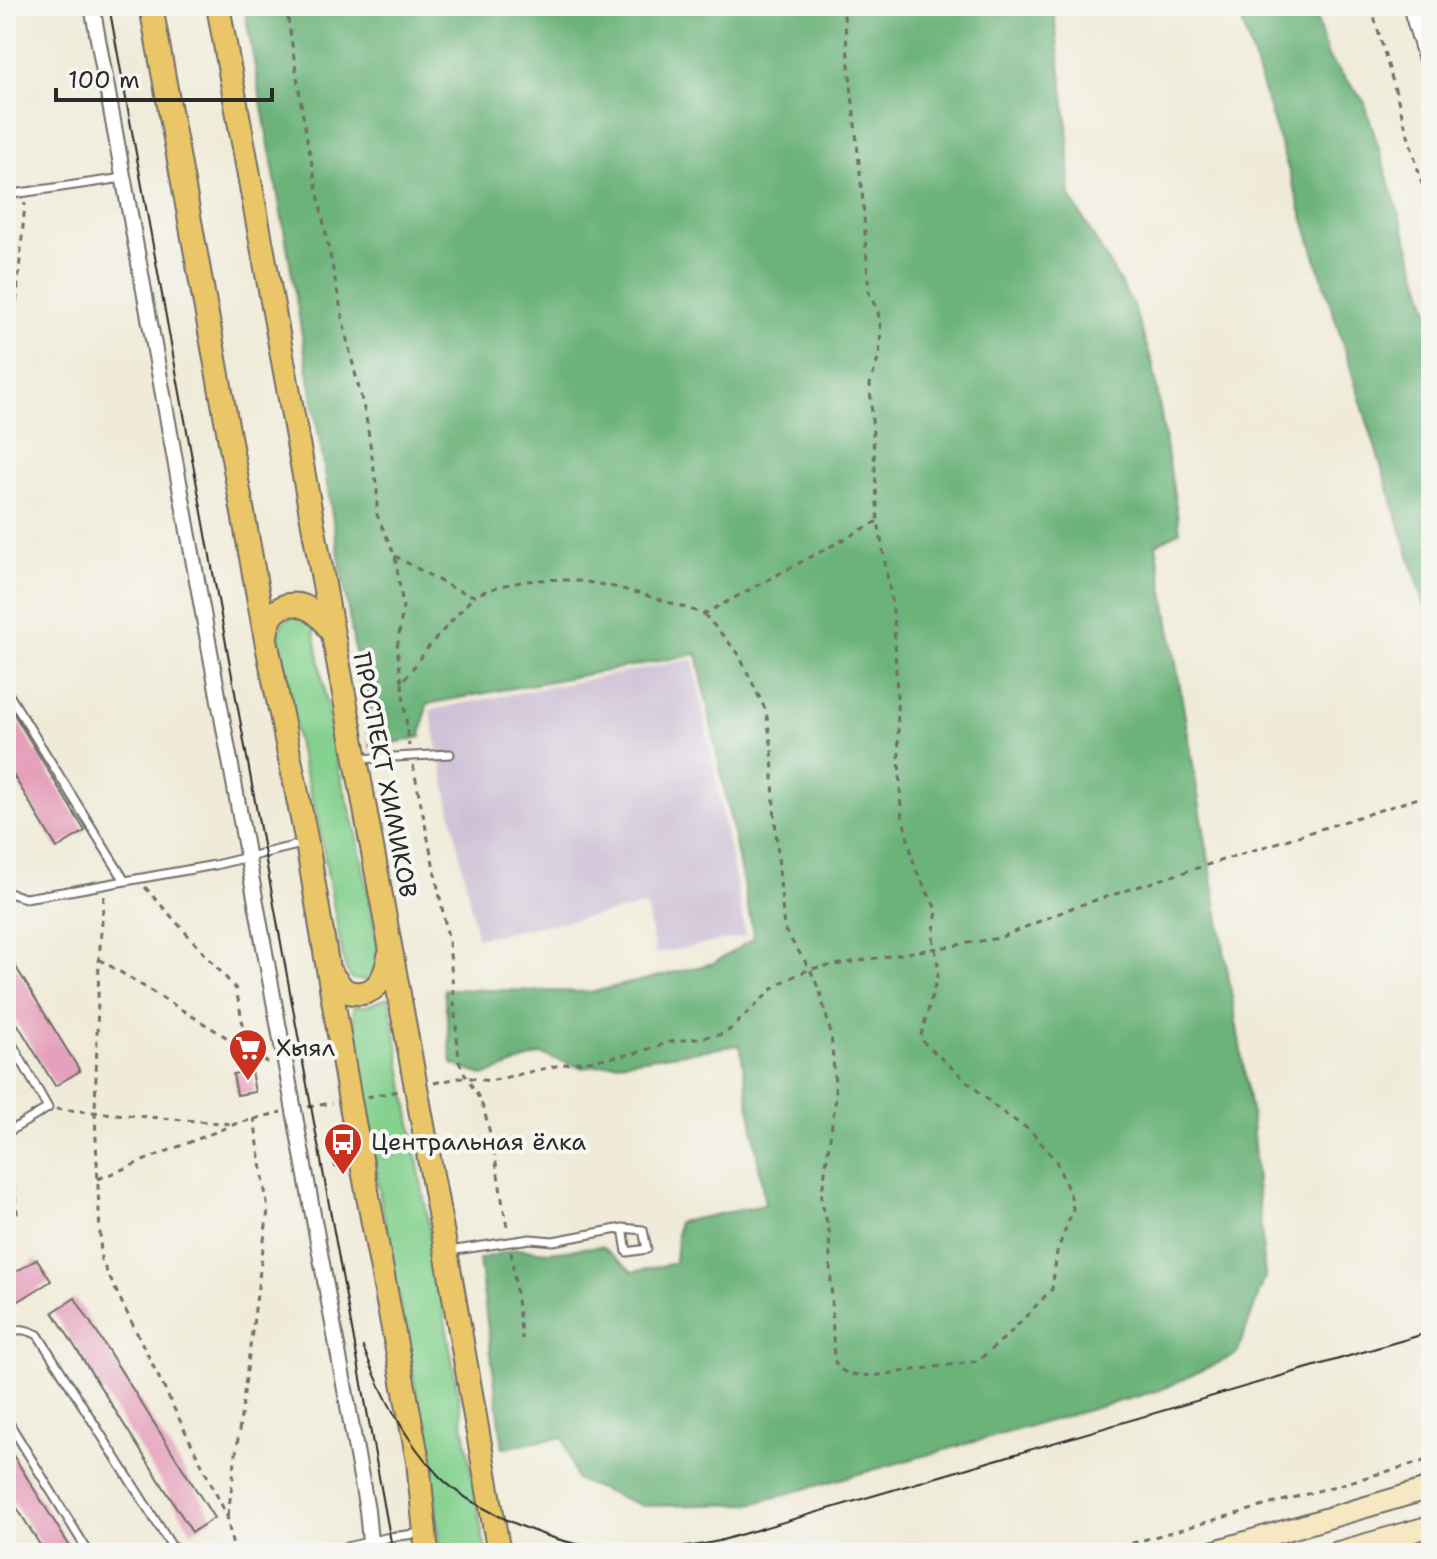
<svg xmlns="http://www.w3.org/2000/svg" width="1437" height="1559" font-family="'Shantell Sans',sans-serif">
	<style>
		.industrial { fill: #ccbed4 }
		.green { fill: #85d18f; stroke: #587e5d; stroke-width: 2 }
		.forest { fill: #6cb37a; stroke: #4c6f52; stroke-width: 2 }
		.building { fill: #e5a0bb }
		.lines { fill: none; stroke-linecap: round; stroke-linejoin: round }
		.lane-casing { stroke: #706e68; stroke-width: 11 }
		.street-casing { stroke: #706e68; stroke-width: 18 }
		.secondary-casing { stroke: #706e68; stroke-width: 24 }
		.primary-casing { stroke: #706e68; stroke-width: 26 }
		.path { stroke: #706e68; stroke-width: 3; stroke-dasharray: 6 6; stroke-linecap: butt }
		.lane { stroke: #fff; stroke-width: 7 }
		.street { stroke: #fff; stroke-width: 14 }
		.secondary { stroke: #f7e8c3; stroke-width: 20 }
		.primary { stroke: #ebc669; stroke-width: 22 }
		.tram { stroke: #2b2b2b; stroke-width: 2 }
		.labels { text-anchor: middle; stroke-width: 8; stroke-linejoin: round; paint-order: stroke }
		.street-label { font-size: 24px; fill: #2b2b2b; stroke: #f6f6f2 }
		.poi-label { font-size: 24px; fill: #2b2b2b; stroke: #f6f6f2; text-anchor: start }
	</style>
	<rect width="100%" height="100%" fill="#f6f6f2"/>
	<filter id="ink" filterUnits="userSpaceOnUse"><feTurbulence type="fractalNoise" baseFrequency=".0125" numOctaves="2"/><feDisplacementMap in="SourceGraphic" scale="16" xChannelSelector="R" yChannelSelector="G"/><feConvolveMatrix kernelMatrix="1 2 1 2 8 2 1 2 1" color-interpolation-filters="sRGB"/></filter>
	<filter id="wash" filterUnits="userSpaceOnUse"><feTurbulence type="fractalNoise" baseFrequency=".006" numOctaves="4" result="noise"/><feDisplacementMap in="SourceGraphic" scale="32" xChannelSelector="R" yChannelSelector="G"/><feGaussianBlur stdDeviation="1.8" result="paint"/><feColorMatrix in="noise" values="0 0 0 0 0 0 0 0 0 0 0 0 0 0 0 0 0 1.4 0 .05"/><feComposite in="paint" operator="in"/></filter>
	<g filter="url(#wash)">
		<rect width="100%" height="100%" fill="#f0ebd8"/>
		<!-- industrial -->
		<path class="industrial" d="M693 659 746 936 655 954 646 906 477 938 430 710Z"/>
		<!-- green -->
		<path class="green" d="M297 616H303L313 625 338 768 356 830 381 961 369 981 352 979 345 968 317 817 299 751 279 637C279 625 285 617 297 616Z
			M389 997 480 1521 486 1553H439L434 1489 357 1070 353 1006H366Z"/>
		<!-- forest -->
		<path class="forest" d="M244 6H1053L1068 130 1070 196 1133 305 1153 365 1180 531 1156 544 1251 1111 1265 1277 1237 1354 1160 1390 751 1504 643 1506 576 1480 563 1437 503 1448 479 1259 517 1249 548 1252 601 1246 633 1272 675 1263 678 1222 765 1205 740 1045 582 1068 541 1054 484 1076 452 1064 444 989 593 992 714 963 754 938 697 654 427 704 421 737 371 748 289 257Z
			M1237 6H1313L1328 57 1364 101 1431 317V625Z"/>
		<g id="blocks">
			<!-- building -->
			<path class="building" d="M6 701 85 831 57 848 6 763Z
				M6 951 80 1071 55 1086 6 1005Z
				M251 1071 255 1092 237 1095 233 1074Z
				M338 1142 342 1166 335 1167 331 1143Z
				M37 1259 51 1281 6 1309V1278Z
				M75 1298 214 1518 192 1532 53 1312Z
				M6 1444 74 1553H45L6 1490Z"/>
		</g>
	</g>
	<g filter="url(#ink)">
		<use href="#blocks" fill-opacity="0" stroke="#706e68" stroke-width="2"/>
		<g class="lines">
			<!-- lane casing -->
			<g class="lane-casing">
				<path id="lane" d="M6 195 123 178
					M6 690 125 881
					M357 759 450 754
					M6 892 25 898 75 890 215 865 306 843
					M6 1033 48 1108 8 1132 6 1130
					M449 1251 530 1239 553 1241 623 1228 643 1230 647 1249 627 1252 623 1228
					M6 1335C18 1327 26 1329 38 1335L176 1553
					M6 1418 89 1553
					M320 1553 390 1537 424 1533"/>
			</g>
			<!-- street casing -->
			<g class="street-casing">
				<path id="street" d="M92 6 367 1510 371 1553
					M1410 6 1431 77"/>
			</g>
			<!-- secondary casing -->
			<g class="secondary-casing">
				<path id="secondary" d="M1208 1553 1431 1488
					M1335 1553 1431 1526"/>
			</g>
			<!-- primary casing -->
			<g class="primary-casing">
				<path id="primary" d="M151 6 266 640 307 843 350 1101 418 1461 427 1553
					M218 6 446 1251 499 1553
					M266 636C271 593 311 597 330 630
					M329 971 345 991C373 1000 385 981 389 956"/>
			</g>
			<!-- path -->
			<path class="path" d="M286 6 306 134 347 340 366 417 377 490V515L395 556 403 606 397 649 402 683 430 645 474 596
				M1371 6 1431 215
				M6 421 25 203
				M395 556 454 589 474 596C551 561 629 589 704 614L878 521
				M704 614 738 653 766 711 772 748 774 807 784 929 810 969 820 992 831 1034 836 1097 821 1199 829 1230 834 1358 837 1367 848 1374 872 1376 978 1361 1011 1332 1052 1289 1057 1252 1073 1209 1071 1197 1056 1161 1031 1131 999 1110 920 1039 939 971 933 937 937 911 915 868 901 811 894 617 878 521 870 384 879 356 881 330 878 312 869 293 863 202 843 6
				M402 683 409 746
				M413 765 449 942 459 1061C465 1080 479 1092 484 1111 496 1150 500 1193 508 1232
				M145 887 236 989 248 1050
				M104 896 99 959 95 1113 101 1260 227 1516 234 1553
				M99 959 270 1064
				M434 1083 464 1077 490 1081 560 1065 633 1054 670 1042 725 1034 778 984 810 969 999 938 1074 907 1431 794
				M367 1097 399 1091
				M308 1107 332 1103
				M56 1109 232 1124
				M98 1179 235 1124 281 1112
				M6 1220 17 1213 8 1140
				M511 1252 522 1339
				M228 1515 268 1210 254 1118
				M1097 1553 1431 1459"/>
			<!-- lane -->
			<use href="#lane" class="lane"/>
			<!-- street -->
			<use href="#street" class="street"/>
			<!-- secondary -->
			<use href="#secondary" class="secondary"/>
			<!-- primary -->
			<use href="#primary" class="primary"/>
			<!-- tram -->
			<path class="tram" d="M109 6 393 1553
				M363 1347C382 1394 405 1441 440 1477 458 1495 479 1506 501 1517 575 1553 639 1559 719 1541L1431 1332"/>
		</g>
	</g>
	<!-- icons -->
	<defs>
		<g id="supermarket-pin" transform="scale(2)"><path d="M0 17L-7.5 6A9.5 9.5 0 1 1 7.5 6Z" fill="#c8321e" stroke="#f6f6f2"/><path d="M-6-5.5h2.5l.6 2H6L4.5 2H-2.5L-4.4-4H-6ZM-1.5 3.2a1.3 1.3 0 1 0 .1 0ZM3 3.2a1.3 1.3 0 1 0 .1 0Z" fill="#fff"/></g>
		<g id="bus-pin" transform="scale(2)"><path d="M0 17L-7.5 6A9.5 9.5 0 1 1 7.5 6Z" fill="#c8321e" stroke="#f6f6f2"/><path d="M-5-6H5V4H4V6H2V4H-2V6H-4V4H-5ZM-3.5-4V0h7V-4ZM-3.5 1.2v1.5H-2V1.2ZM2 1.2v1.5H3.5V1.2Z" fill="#fff"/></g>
	</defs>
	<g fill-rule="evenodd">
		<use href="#supermarket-pin" x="248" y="1048"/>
		<use href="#bus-pin" x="343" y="1142"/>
	</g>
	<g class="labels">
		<!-- street labels -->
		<g class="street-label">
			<text transform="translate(385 775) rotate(79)" y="8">ПРОСПЕКТ ХИМИКОВ</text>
		</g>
		<!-- poi labels -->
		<g class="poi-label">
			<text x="276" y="1056">Хыял</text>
			<text x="371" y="1150">Центральная ёлка</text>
		</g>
	</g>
	<!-- margin -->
	<rect width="1437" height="1559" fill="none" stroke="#f6f6f2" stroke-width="32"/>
	<!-- scale -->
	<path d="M56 88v12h216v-12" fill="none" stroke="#2b2b2b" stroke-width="4"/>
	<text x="68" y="88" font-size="24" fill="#2b2b2b" stroke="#f6f6f2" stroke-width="6" paint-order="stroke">100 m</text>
</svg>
